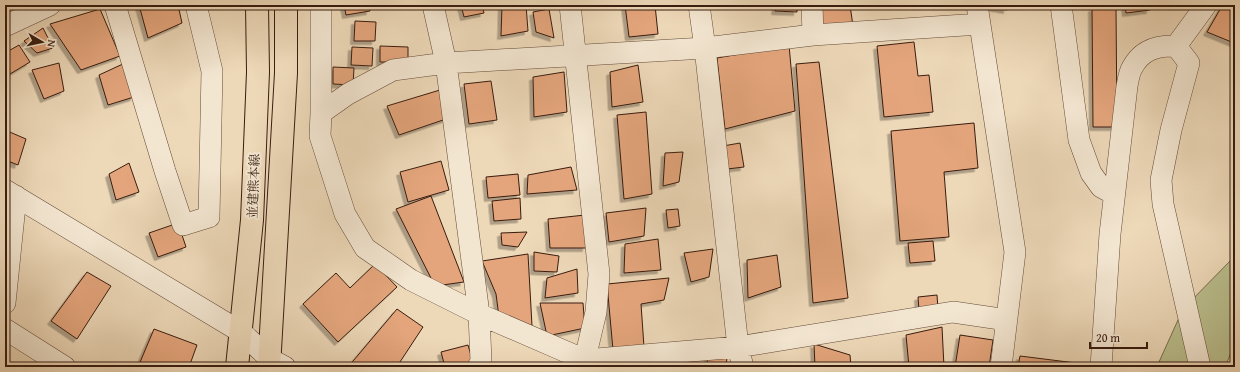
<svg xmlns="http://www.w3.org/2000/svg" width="1240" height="372" font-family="'Gentium Book Plus','Noto Serif JP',serif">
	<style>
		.green { fill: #babe8d; stroke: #796d4e }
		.building { fill: #e4a57c; stroke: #381c0f; filter: url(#shadow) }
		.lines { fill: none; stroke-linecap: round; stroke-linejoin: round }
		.minor-casing { stroke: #654b39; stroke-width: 22 }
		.major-casing { stroke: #381c0f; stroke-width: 24 }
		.minor { stroke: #f3e6d1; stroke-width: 21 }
		.major { stroke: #edd8b8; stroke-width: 22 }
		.labels { text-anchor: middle; stroke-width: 4; stroke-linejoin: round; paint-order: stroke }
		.street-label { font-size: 13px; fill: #381c0f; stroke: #f3e6d1 }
	</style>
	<defs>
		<filter id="shadow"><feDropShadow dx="-3.5" dy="3.5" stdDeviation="0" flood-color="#0004"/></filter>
	</defs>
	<rect width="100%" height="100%" fill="#edd8b8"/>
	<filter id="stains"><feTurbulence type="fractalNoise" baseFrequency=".005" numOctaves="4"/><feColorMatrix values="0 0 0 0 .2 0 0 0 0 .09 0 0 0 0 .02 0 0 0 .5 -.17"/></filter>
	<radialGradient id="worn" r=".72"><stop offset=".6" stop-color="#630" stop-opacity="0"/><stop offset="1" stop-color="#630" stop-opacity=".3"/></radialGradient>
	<!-- green -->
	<path class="green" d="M1235 256V343L1225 367H1160L1159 362 1183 309Z"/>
	<!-- building -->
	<path class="building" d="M139 5H178L182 23 148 38Z
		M344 5H369L370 11 346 15Z
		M461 5H482L484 13 464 17Z
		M502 5H526L528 31 501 36Z
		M625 5H655L658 34 629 37Z
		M776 5H797V12L775 11Z
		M814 5H850L853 26 818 31Z
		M984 5H1007V10L984 6Z
		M1125 5H1150V10L1126 13Z
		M1222 6 1235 13V25L1232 30 1235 32 1234 43 1207 32Z
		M1092 8H1116L1117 127H1093Z
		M100 9 120 56 81 70 50 24Z
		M549 9 554 38 536 32 533 12Z
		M355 21 376 22 375 41H354Z
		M43 28 53 48 37 53 24 41Z
		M914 42 918 76 929 75 933 112 884 117 877 46Z
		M19 45 30 62 5 77V53Z
		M789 45 795 111 725 129 717 58Z
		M380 46 408 47V68L391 62H380Z
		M352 47 373 48 372 66 351 65Z
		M819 62 848 298 813 303 796 64Z
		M59 63 64 91 44 99 32 70Z
		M125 63 134 97 108 105 99 75Z
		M638 65 643 102 612 107 610 72Z
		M333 67 354 68 353 85 333 84Z
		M564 72 567 112 534 117 533 77Z
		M491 81 497 120 469 124 464 84Z
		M440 90 446 119 399 135 387 106Z
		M646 112 652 194 624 199 617 115Z
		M974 123 978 168 944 172 949 237 900 241 891 131Z
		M5 130 26 139 18 165 5 160Z
		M740 143 744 167 727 169 723 146Z
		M683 152 679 182 663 186 665 153Z
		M441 161 449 190 408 202 400 172Z
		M129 163 139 192 116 200 109 174Z
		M571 167 577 190 527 194 528 175Z
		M518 174 520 195 488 198 486 177Z
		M431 196 464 282 435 286 396 209Z
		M520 198 521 219 494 221 492 201Z
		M646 208 644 236 609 242 606 213Z
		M678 209 680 226 668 228 666 210Z
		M585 215 586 248H550L548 219Z
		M178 223 186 247 158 257 149 233Z
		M527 232 518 247 502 245 501 233Z
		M658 239 661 270 624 273 625 244Z
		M933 241 935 261 910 263 908 243Z
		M713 249 709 277 691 282 684 253Z
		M534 252 559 256 557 272 534 271Z
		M528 254 532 326 499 317 496 294 482 261Z
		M777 255 781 287 748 298 747 260Z
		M375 264 397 287 338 342 303 304 336 273 350 288Z
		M577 269 578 293 545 298 547 278Z
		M87 272 111 286 77 339 51 321Z
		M669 278 664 300 641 304 644 347 613 350 607 284Z
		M937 295 938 309 919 310 918 297Z
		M540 303H583L585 328 547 336Z
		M397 309 423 327 398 365 397 367H348Z
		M942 327 944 367H909L906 335Z
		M154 329 197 345 189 367H138Z
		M960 335 993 340 989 367H955Z
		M814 344 850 355 851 367H815Z
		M468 345 473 362 463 364 464 367H445L441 352Z
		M728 348 726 367H706L708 358Z
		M1020 356 1076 363V367H1018Z"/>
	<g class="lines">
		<!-- minor casing -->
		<g class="minor-casing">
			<path id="minor" d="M115 5 165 171 183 225 209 217 212 71 196 5
				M321 5V113L348 94 393 70 446 63 705 48 813 35 980 24
				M433 5 446 63 479 314 481 361 478 367
				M570 5 599 274 596 312 583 367
				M699 5 705 48 738 347 743 367
				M812 5 813 35
				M977 5 1015 252 1001 367
				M1061 5 1079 140 1091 173 1101 187 1114 194
				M5 26 50 5
				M1176 46 1206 5
				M321 113 320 136 345 214 365 248 411 280 479 314 585 360 738 347 953 312 1007 320
				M5 190 241 332 270 359 285 367
				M5 303 16 196
				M5 329 65 367
				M1101 367 1110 234 1127 86C1128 81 1129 73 1132 68 1141 50 1157 45 1176 46L1189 63 1171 130 1161 180 1163 204 1200 367"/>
		</g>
		<!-- major casing -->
		<g class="major-casing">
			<path id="major" d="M237 367 252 220 258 72 257 5
				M269 367 286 73V5"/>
		</g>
		<!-- minor -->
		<use href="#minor" class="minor"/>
		<!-- major -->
		<use href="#major" class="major"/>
	</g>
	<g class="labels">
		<!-- street labels -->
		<g class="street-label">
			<text transform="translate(253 186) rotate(-88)" y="5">並建熊本線</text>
		</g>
	</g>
	<!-- margin -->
	<rect width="1240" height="372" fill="none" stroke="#edd8b8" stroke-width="20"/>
	<rect x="6" y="6" width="1228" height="360" fill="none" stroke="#381c0f" stroke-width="2"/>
	<rect x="10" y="10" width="1220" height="352" fill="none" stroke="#381c0f"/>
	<!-- north arrow -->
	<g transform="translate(42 42) rotate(99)" stroke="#f3e6d1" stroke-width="3" paint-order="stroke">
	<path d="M0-3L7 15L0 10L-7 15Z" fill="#381c0f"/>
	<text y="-6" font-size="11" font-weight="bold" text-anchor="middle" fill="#381c0f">N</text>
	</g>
	<!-- scale -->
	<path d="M1090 342v6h57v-6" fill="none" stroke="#381c0f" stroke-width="2"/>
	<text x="1096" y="342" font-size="12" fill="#381c0f" stroke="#f3e6d1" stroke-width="3" paint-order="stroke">20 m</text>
	<rect width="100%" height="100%" filter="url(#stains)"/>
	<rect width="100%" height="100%" fill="url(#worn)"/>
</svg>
